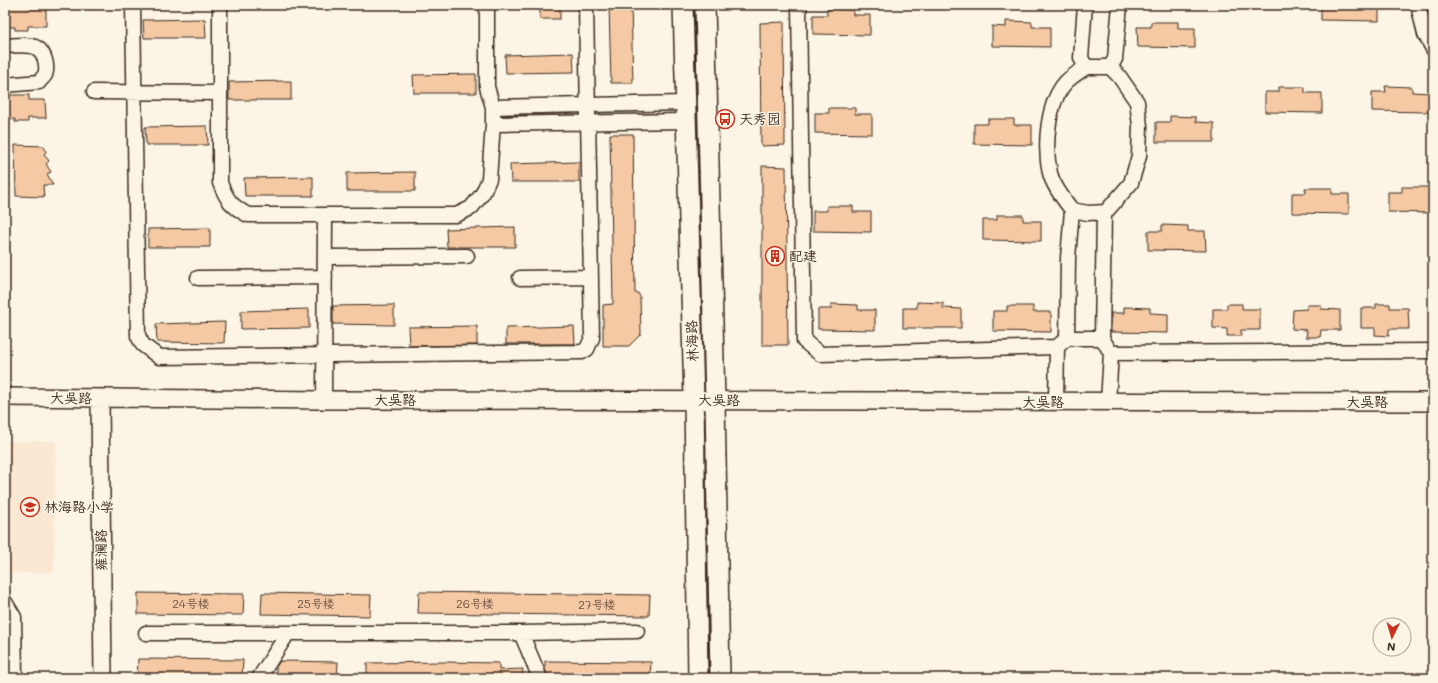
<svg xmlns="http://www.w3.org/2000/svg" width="1438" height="683" font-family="Mali,'LXGW WenKai TC',sans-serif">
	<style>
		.built { fill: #fae8d2 }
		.building { fill: #f5c9a4; stroke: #3b2a1e }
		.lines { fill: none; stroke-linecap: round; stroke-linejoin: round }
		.minor-casing { stroke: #3b2a1e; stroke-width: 17 }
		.tertiary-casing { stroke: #3b2a1e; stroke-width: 20 }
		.secondary-casing { stroke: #3b2a1e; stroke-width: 22 }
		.minor { stroke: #fcf5e5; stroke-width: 14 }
		.tertiary { stroke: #fcf5e5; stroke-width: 17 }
		.secondary { stroke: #fcf5e5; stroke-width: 19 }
		.labels { text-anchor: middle; stroke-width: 3; stroke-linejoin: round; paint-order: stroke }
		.number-label { font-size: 12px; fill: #6a5240 }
		.poi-label { font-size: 14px; fill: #3b2a1e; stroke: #fcf5e5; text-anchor: start }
		.street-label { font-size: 14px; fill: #3b2a1e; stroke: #fcf5e5 }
	</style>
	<rect width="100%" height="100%" fill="#fcf5e5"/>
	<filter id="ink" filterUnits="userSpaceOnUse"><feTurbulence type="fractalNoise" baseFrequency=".025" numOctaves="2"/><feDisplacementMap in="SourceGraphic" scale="8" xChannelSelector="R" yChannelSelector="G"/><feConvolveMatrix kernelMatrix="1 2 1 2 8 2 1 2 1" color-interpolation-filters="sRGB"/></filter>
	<g filter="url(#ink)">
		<!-- built -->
		<path class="built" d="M5 441H56L54 572 5 574Z"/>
		<!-- building -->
		<path class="building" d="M5 5H30V8H46V26H28V30H15V27H5Z
			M540 5H560V19H540Z
			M609 5H631L633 83H611Z
			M1321 5H1379V21L1321 20Z
			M827 9 853 10V15H870V35L813 34V15H827Z
			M205 19 206 38H144L143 20Z
			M1006 21 1032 22V27H1050V47L992 46V26L1006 27Z
			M784 22 785 145 761 146 760 23Z
			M1151 22H1178V28H1195V48L1138 47 1137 27H1151Z
			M573 53 574 72 506 73 505 55Z
			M476 74V93H414L413 75Z
			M291 81V100H229V82Z
			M1385 86 1412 87V92L1429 93V112L1372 111V92H1386Z
			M1279 87H1305V93H1322V113L1265 112V92H1279Z
			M5 95H29V100H45L46 118H28V122H15V119H5Z
			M829 108H855V114H872V134L815 133V113H829Z
			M1170 116 1196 117V122L1214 123V142H1156V122H1170Z
			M988 119H1014V125H1032V145L974 144V124H988Z
			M207 126 208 145H146L145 127Z
			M610 134H633L635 293H638L640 297 641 334 629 346H603V305L613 304Z
			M15 145 44 146 46 152 44 154 49 161 46 164 51 172 47 174 53 185H43L44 197 16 196Z
			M579 162V182H511L510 164Z
			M762 166 786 167 788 345H762Z
			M415 172V191H347V173Z
			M313 177V196H245L244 178Z
			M1402 187H1429V193H1433V213L1388 212V192H1402Z
			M1305 188H1332V194H1349V214L1292 213V193H1306Z
			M827 206H853V212H871V232L813 231V211H827Z
			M997 215H1023V221H1041V241L983 240V220H997Z
			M1162 225 1188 226V231H1205L1206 251 1148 250V231H1162Z
			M515 227V247H447L446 229Z
			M210 228V247H148V229Z
			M917 302 943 303V308L961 309V328H903V308H917Z
			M831 304 858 305V310H875V330L818 329V309H831Z
			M1227 304H1242V309H1260V330H1241V336H1227V329L1213 328V309H1227Z
			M1376 304H1390V308H1408L1409 329H1389V336L1375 335V328H1361V308H1376Z
			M394 305V325L333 324V306Z
			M1307 305H1321V309L1340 310V330H1321L1320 337H1306L1307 330 1292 329 1293 310 1307 309Z
			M1007 306H1033V312H1051V332L993 331V311H1007Z
			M1124 307 1150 308V313L1168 314V333L1111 332V313H1124Z
			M309 309V328L241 329V311Z
			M225 322 224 343 157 342 156 324Z
			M477 326V345L409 346 408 327Z
			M574 326 575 344H506V328Z
			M419 592 650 595 649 616 418 613Z
			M138 593 244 594 243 615 138 614Z
			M262 593 371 595 370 616 261 614Z
			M138 659 243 660 242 678H137Z
			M280 661 338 662 337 678H276V667Z
			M545 661 651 662 650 678H548L545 669Z
			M444 662 499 663V670L523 669 522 678H367V663Z"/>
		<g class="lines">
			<!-- minor casing -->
			<g class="minor-casing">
				<path id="minor" d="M133 5 138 336 143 345 159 357 582 352 587 349 592 338 586 5
					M220 5V183C227 200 231 206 248 215H456L471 208 483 193 489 179 493 124V107L487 87V5
					M799 5 804 341 820 354 1057 347 1056 402
					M1085 5 1081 58 1086 67
					M1418 5 1425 34 1433 49
					M5 46C14 46 29 43 37 48 45 53 48 67 45 75 44 77 40 80 39 82L5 85
					M1110 67 1115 59 1120 5
					M94 92 220 93
					M493 107 685 103
					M493 124 686 121
					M1072 210 1088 213 1106 212
					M325 257 467 256
					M198 278 325 277
					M520 278 591 277
					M1067 338H1102
					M1057 347 1067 338 1068 258 1072 210C1064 200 1053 186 1050 173 1044 146 1047 103 1066 82 1072 76 1079 72 1086 67H1110L1119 76 1137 102 1140 126 1139 156 1131 183 1104 214 1102 338 1111 353
					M324 400 325 215
					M1108 402 1111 353 1433 351
					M5 602 14 617 15 678
					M146 633H521L637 631
					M521 633 540 678
					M259 678 288 633"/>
			</g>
			<!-- tertiary casing -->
			<g class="tertiary-casing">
				<path id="tertiary" d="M5 397 324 400 1433 402
					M100 399 103 678"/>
			</g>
			<!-- secondary casing -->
			<g class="secondary-casing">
				<path id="secondary" d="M683 5 694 400 698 678
					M705 5 715 401 720 678"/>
			</g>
			<!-- minor -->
			<use href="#minor" class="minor"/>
			<!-- tertiary -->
			<use href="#tertiary" class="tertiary"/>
			<!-- secondary -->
			<use href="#secondary" class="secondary"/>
		</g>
	</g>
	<!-- icons -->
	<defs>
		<g id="bus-ring" transform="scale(1)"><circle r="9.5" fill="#fcf5e5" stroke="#c8321e" stroke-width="1.5"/><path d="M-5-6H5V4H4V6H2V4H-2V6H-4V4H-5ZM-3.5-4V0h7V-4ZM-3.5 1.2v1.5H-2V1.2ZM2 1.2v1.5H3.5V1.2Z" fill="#c8321e"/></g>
		<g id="building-ring" transform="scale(1)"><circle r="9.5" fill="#fcf5e5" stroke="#c8321e" stroke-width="1.5"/><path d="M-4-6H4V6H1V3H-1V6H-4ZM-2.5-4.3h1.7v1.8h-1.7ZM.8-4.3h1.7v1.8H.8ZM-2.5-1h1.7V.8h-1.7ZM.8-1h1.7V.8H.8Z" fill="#c8321e"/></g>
		<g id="school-ring" transform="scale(1)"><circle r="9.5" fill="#fcf5e5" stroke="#c8321e" stroke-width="1.5"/><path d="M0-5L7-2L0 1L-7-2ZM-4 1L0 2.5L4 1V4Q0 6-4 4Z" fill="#c8321e"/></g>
	</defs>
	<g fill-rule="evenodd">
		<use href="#bus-ring" x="725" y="119"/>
		<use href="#building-ring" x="775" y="256"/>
		<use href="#school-ring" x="30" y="507"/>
	</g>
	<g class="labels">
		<!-- number labels -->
		<g class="number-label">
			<text x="191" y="608">24号楼</text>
			<text x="316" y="608">25号楼</text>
			<text x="475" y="608">26号楼</text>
			<text x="597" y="609">27号楼</text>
		</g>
		<!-- poi labels -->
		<g class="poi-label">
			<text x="739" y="124">天秀园</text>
			<text x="789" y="261">配建</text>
			<text x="44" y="512">林海路小学</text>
		</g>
		<!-- street labels -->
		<g class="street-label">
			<text transform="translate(692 341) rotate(-92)" y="5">林海路</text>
			<text transform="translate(71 398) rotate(1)" y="5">大吴路</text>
			<text x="395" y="405">大吴路</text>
			<text transform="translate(719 400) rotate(1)" y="5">大吴路</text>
			<text x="1043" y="407">大吴路</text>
			<text x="1367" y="407">大吴路</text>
			<text transform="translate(101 550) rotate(-91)" y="5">雍澜路</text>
		</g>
	</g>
	<!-- margin -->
	<rect width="1438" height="683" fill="none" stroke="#fcf5e5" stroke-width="20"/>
	<rect x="10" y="10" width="1418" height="663" fill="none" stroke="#3b2a1e" stroke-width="1.5" filter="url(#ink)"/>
	<!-- north arrow -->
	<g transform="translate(1392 637) rotate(185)"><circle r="19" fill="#fcf5e5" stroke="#afa495"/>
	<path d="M0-3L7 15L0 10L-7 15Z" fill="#c8321e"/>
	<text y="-6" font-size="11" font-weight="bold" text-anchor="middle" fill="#3b2a1e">N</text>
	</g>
</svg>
